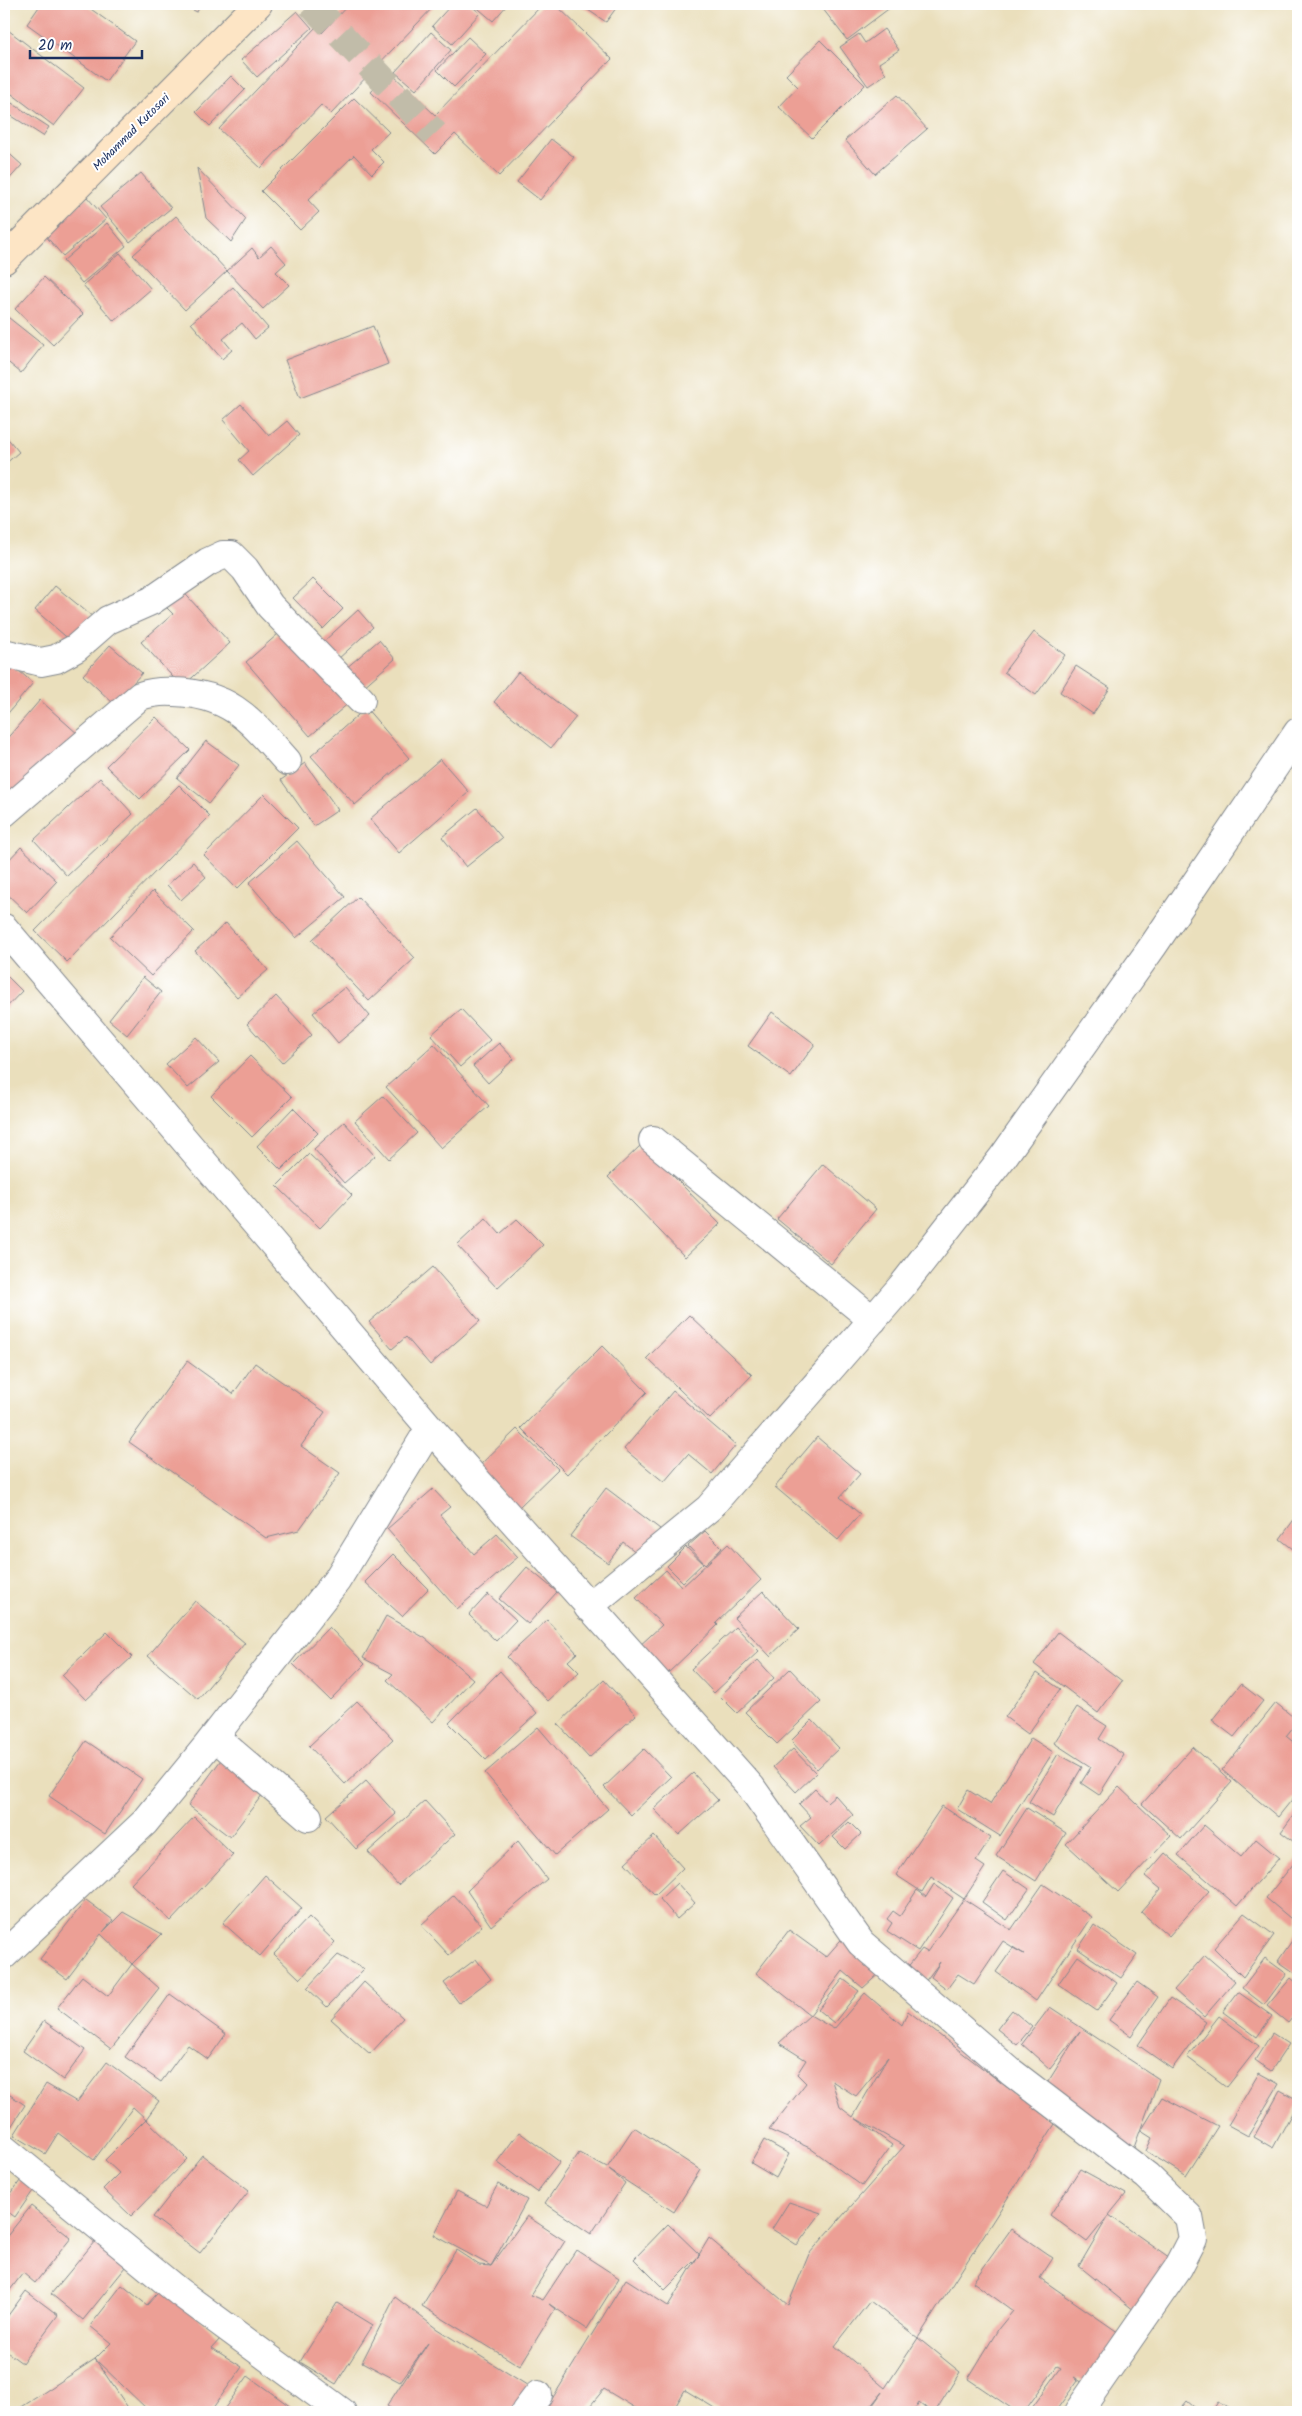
<svg xmlns="http://www.w3.org/2000/svg" width="1302" height="2416" font-family="Kalam,sans-serif">
<style>
.building{fill:#ec9f95;fill-rule:evenodd}
.lines{fill:none;stroke-linecap:round;stroke-linejoin:round}
.street-tunnel{stroke:#c1bca9;stroke-width:28;stroke-dasharray:28 14;stroke-linecap:butt}
.street-casing{stroke:#82878d;stroke-width:30}
.secondary-casing{stroke:#82878d;stroke-width:30}
.street{stroke:#fff;stroke-width:28}
.secondary{stroke:#fde5c5;stroke-width:28}
.labels{text-anchor:middle;stroke-width:4;stroke-linejoin:round;paint-order:stroke}
.street-label{font-size:12px;fill:#1b2f5e;stroke:#fff}
</style>
<rect width="100%" height="100%" fill="#fff"/>
<filter id="ink" filterUnits="userSpaceOnUse"><feTurbulence type="fractalNoise" baseFrequency=".02" numOctaves="2"/><feDisplacementMap in="SourceGraphic" scale="10" xChannelSelector="R" yChannelSelector="G"/><feConvolveMatrix kernelMatrix="1 2 1 2 8 2 1 2 1" color-interpolation-filters="sRGB"/></filter>
<filter id="wash" filterUnits="userSpaceOnUse"><feTurbulence type="fractalNoise" baseFrequency=".0096" numOctaves="4" result="noise"/><feDisplacementMap in="SourceGraphic" scale="20" xChannelSelector="R" yChannelSelector="G"/><feGaussianBlur stdDeviation="1.12" result="paint"/><feColorMatrix in="noise" values="0 0 0 0 0 0 0 0 0 0 0 0 0 0 0 0 0 1.4 0 .05"/><feComposite in="paint" operator="in"/></filter>
<g filter="url(#wash)">
<rect width="100%" height="100%" fill="#eadfbc"/>
<g id="blocks">
<path class="building" d="M41,4H84L135,41L106,81L27,24Z
M181,4H201L197,12Z
M349,4H436L331,114L321,105L261,168L219,129L316,27L322,33Z
M452,4H469L480,13L452,44L432,26Z
M473,4H508L493,21Z
M543,4H555L612,59L499,176L455,134L435,154L371,92L390,72L435,115Z
M579,4H619L606,22Z
M819,4H895L847,40Z
M297,11L312,28L257,77L241,60Z
M4,27L84,88L54,126L4,88Z
M884,29L899,50L879,63L886,74L868,86L840,47L859,34L865,43Z
M431,32L451,50L416,90L395,72Z
M468,37L486,54L454,87L437,70Z
M820,40L865,85L812,138L779,107L798,87L786,75Z
M231,76L245,90L210,126L196,112Z
M897,95L927,129L875,174L845,140Z
M4,98L49,127L43,136L4,111Z
M354,98L389,132L371,149L384,162L372,174L354,155L308,200L319,212L300,230L261,191Z
M551,139L574,157L540,200L517,182Z
M4,149L22,165L4,185Z
M197,168L246,219L231,242L206,218Z
M141,173L171,208L130,242L100,207Z
M87,197L106,219L63,256L44,234Z
M176,216L227,271L185,310L133,255Z
M107,223L126,246L82,283L63,261Z
M271,246L286,263L276,272L289,285L263,309L227,271L252,248L259,257Z
M120,253L151,289L114,321L83,285Z
M44,277L83,314L53,345L15,309Z
M233,287L268,328L255,339L242,323L223,339L232,350L222,359L191,323Z
M4,314L43,345L21,373L4,359Z
M373,326L388,364L300,398L285,360Z
M241,404L269,436L287,421L299,435L253,476L239,460L249,451L223,420Z
M4,434L19,452L4,465Z
M313,579L343,609L323,629L293,598Z
M55,586L93,617L72,642L35,610Z
M178,586L230,643L182,687L141,642L173,614L161,602Z
M358,610L373,627L337,660L322,643Z
M286,627L350,702L310,736L246,662Z
M1034,632L1065,655L1036,695L1004,672Z
M379,640L395,659L362,688L345,669Z
M110,645L142,673L114,704L83,675Z
M4,658L33,683L4,718Z
M1076,666L1110,688L1093,714L1060,692Z
M518,672L576,717L551,748L494,702Z
M40,700L79,735L4,820V742Z
M366,708L409,758L355,805L311,756Z
M156,717L190,750L140,799L106,766Z
M206,741L239,765L209,803L177,778Z
M440,759L469,792L399,853L370,819Z
M305,763L338,810L314,826L281,780Z
M100,778L133,814L67,876L34,840Z
M179,785L210,816L67,962L35,931Z
M264,794L298,828L237,889L204,855Z
M477,808L502,838L466,867L442,837Z
M297,841L345,897L296,938L249,883Z
M21,847L57,881L27,913L4,891V865Z
M193,862L206,877L181,900L167,885Z
M153,891L194,931L151,976L110,937Z
M358,897L415,958L369,1001L312,940Z
M226,923L268,970L237,997L195,951Z
M4,973L22,991L4,1010Z
M143,977L161,992L127,1035L109,1020Z
M345,987L370,1016L338,1043L313,1013Z
M276,996L312,1035L282,1063L247,1024Z
M461,1009L490,1040L460,1067L431,1035Z
M772,1012L815,1044L791,1077L748,1046Z
M196,1037L219,1062L188,1088L166,1064Z
M499,1043L514,1059L488,1083L473,1066Z
M434,1044L489,1106L441,1148L386,1087Z
M250,1056L292,1097L252,1137L211,1096Z
M383,1096L417,1133L389,1159L355,1121Z
M293,1108L318,1133L281,1170L257,1146Z
M344,1122L375,1156L344,1183L314,1149Z
M642,1144L720,1224L685,1257L608,1177Z
M309,1154L352,1195L320,1228L277,1186Z
M823,1164L876,1209L831,1264L777,1219Z
M486,1218L500,1234L517,1219L543,1245L497,1288L457,1245Z
M433,1267L480,1321L430,1365L406,1337L392,1349L369,1322Z
M689,1315L752,1375L710,1419L647,1358Z
M602,1346L647,1392L567,1474L521,1428Z
M187,1361L233,1394L255,1363L325,1412L301,1446L340,1473L299,1530L266,1538L129,1442Z
M673,1391L736,1445L712,1474L688,1454L664,1482L624,1449Z
M517,1429L558,1469L518,1508L478,1467Z
M817,1437L860,1474L840,1497L860,1514L838,1540L775,1487Z
M606,1488L660,1529L641,1556L623,1542L608,1563L570,1536Z
M433,1489L450,1507L440,1515L474,1554L497,1534L518,1557L457,1609L387,1529Z
M1298,1514V1553L1280,1539Z
M705,1531L722,1548L705,1564L688,1546Z
M728,1544L761,1580L716,1623L718,1625L666,1675L638,1647L662,1625L636,1598L666,1570L682,1587Z
M686,1547L703,1563L683,1582L667,1566Z
M393,1554L428,1589L402,1616L365,1582Z
M527,1567L557,1592L528,1624L499,1599Z
M763,1591L799,1629L770,1656L734,1618Z
M488,1594L516,1620L496,1641L469,1615Z
M195,1601L245,1643L198,1699L148,1656Z
M386,1616L425,1638L473,1679L433,1722L387,1680L393,1674L363,1658Z
M547,1620L577,1653L568,1661L579,1672L548,1701L507,1657Z
M329,1627L365,1664L330,1700L293,1664Z
M736,1627L759,1651L714,1693L691,1669Z
M107,1632L132,1657L86,1700L62,1675Z
M1058,1632L1122,1681L1098,1713L1034,1664Z
M758,1660L774,1678L737,1713L720,1696Z
M790,1669L821,1702L777,1744L745,1712Z
M500,1671L537,1713L486,1760L449,1723Z
M1037,1673L1060,1689L1028,1734L1005,1717Z
M604,1680L636,1715L589,1758L558,1724Z
M1241,1684L1263,1701L1234,1737L1212,1720Z
M357,1701L393,1739L345,1784L309,1746Z
M1276,1703L1298,1721L1286,1736L1298,1746V1792L1278,1817L1222,1770Z
M1077,1707L1107,1726L1099,1739L1124,1755L1099,1795L1081,1783L1091,1767L1054,1743Z
M812,1720L839,1748L817,1769L791,1741Z
M538,1727L608,1809L555,1855L485,1773Z
M1031,1738L1053,1752L1000,1836L957,1809L968,1790L990,1804Z
M86,1741L142,1779L105,1834L49,1796Z
M1193,1747L1232,1782L1181,1839L1142,1804Z
M644,1749L671,1777L631,1815L604,1787Z
M793,1749L816,1773L796,1792L773,1767Z
M226,1753L269,1786L230,1837L188,1805Z
M1058,1754L1082,1767L1053,1817L1029,1802Z
M693,1773L718,1800L679,1835L654,1809Z
M366,1781L396,1814L356,1849L326,1816Z
M1119,1787L1171,1836L1118,1892L1066,1844Z
M815,1789L827,1802L835,1795L853,1815L819,1846L800,1826L811,1817L799,1804Z
M425,1801L455,1834L398,1885L368,1852Z
M942,1806L991,1838L976,1861L985,1867L964,1899L931,1877L922,1892L896,1875Z
M1027,1808L1066,1833L1036,1881L996,1856Z
M1298,1809V1845L1281,1832Z
M194,1817L233,1855L171,1921L131,1884Z
M849,1822L861,1834L845,1849L833,1837Z
M1204,1825L1241,1857L1256,1839L1279,1858L1237,1906L1178,1855Z
M654,1836L683,1868L655,1895L625,1863Z
M518,1841L547,1879L491,1926L467,1891Z
M1165,1853L1209,1891L1169,1936L1141,1912L1161,1889L1145,1876Z
M1298,1858V1920L1296,1923L1266,1898Z
M1003,1871L1029,1889L1007,1920L982,1902Z
M265,1875L302,1908L260,1956L223,1923Z
M677,1883L695,1903L677,1919L660,1899Z
M934,1884L953,1898L918,1951L887,1931L892,1923L887,1919L893,1911L900,1916L917,1890L926,1897Z
M1043,1884L1092,1917L1036,2001L996,1972L1013,1948L1024,1954L1003,1941L974,1984L958,1974L947,1989L931,1977L940,1962L924,1983L906,1969L922,1949L927,1952L964,1899L1011,1930Z
M454,1895L482,1926L449,1955L421,1925Z
M86,1900L113,1920L103,1932L123,1912L162,1934L132,1964L101,1934L67,1979L40,1959Z
M1244,1913L1274,1935L1243,1977L1214,1948Z
M309,1917L335,1942L300,1979L274,1954Z
M1094,1925L1137,1955L1121,1978L1078,1949Z
M789,1930L826,1957L847,1933L882,1971L863,1988L843,1971L810,2015L834,2029L865,1993L902,2025L908,2011L1055,2124L918,2338L870,2301L835,2346L885,2388L918,2338L960,2372L935,2412H931L919,2402L913,2412H868L882,2392L866,2412H721L685,2390L672,2412H642L604,2389L585,2412H544L626,2279L668,2306L709,2238L788,2305L809,2254L904,2146L855,2118L892,2145L862,2186L810,2148L769,2130L806,2083L797,2074L806,2060L779,2043L810,2015L756,1973ZM888,2057L853,2117L840,2107L832,2081L856,2096Z
M1298,1932V1975L1278,1961Z
M338,1955L364,1969L327,2007L307,1988Z
M1205,1955L1235,1981L1204,2017L1174,1990Z
M1078,1956L1117,1983L1097,2011L1058,1984Z
M1265,1958L1287,1974L1264,2005L1242,1988Z
M476,1959L491,1979L459,2003L444,1983Z
M132,1964L159,1988L111,2049L57,2008L82,1976L108,1996Z
M1291,1978L1298,1984V2011L1288,2023L1267,2006Z
M843,1979L859,1991L834,2023L818,2010Z
M364,1982L403,2018L370,2054L331,2019Z
M1137,1982L1158,1997L1131,2036L1109,2020Z
M1238,1992L1272,2016L1257,2037L1223,2012Z
M170,1994L226,2034L208,2059L188,2045L161,2082L125,2057Z
M1170,1998L1206,2022L1172,2069L1138,2045Z
M1050,2007L1159,2079L1132,2153L1046,2085L1080,2031L1050,2069L1022,2044Z
M1012,2010L1032,2027L1017,2045L997,2029Z
M1219,2016L1259,2046L1227,2087L1187,2057Z
M44,2021L85,2050L63,2080L23,2051Z
M1272,2033L1289,2044L1271,2071L1255,2060Z
M107,2062L159,2101L146,2119L133,2107L94,2160L58,2133L45,2154L14,2135L46,2084L77,2102Z
M1259,2073L1279,2084L1248,2136L1228,2125Z
M1280,2090L1298,2100V2102L1273,2148L1254,2137Z
M4,2091L25,2105L9,2130L4,2127Z
M1162,2097L1218,2126L1186,2176L1146,2151L1152,2138L1141,2131Z
M146,2119L187,2159L131,2216L103,2189L119,2173L105,2160Z
M634,2127L700,2170L674,2212L609,2170L625,2183L591,2234L545,2203L579,2153L607,2168Z
M519,2132L560,2162L537,2192L497,2162Z
M764,2140L789,2154L776,2178L751,2163Z
M202,2155L249,2191L200,2253L153,2217Z
M1080,2169L1126,2194L1087,2242L1050,2215Z
M22,2178L35,2188L15,2217L4,2209V2204Z
M498,2184L527,2200L491,2266L434,2235L457,2191L486,2206Z
M789,2202L821,2213L797,2245L772,2229Z
M31,2206L71,2238L35,2283L23,2273L4,2298V2240Z
M1109,2215L1173,2260L1140,2315L1079,2266Z
M527,2216L565,2241L531,2295L543,2300L576,2250L619,2278L587,2329L549,2304L555,2309L520,2366L422,2306L456,2250L479,2265L491,2266Z
M668,2224L700,2255L665,2290L634,2259Z
M1011,2229L1053,2258L1040,2278L1122,2335L1083,2383L1074,2377L1078,2380L1055,2412H1029L1061,2368L1057,2366L1024,2412H1017L968,2379L999,2328L1013,2311L973,2282Z
M95,2241L126,2267L83,2320L51,2294Z
M122,2285L147,2305L164,2286L220,2339L212,2348L242,2367L210,2412H150L95,2359L111,2343L90,2326Z
M26,2291L58,2315L22,2363L4,2350V2321Z
M395,2297L437,2329L530,2387L514,2412H397L387,2406L428,2343L400,2382L362,2362Z
M337,2303L373,2325L336,2384L300,2362Z
M95,2359L131,2412H14Z
M248,2376L298,2412H222Z
M1187,2401L1200,2412H1178Z
M1218,2402L1234,2412L1212,2411Z"/>
</g>
</g>
<g filter="url(#ink)">
<use href="#blocks" fill-opacity="0" stroke="#82878d" stroke-width="1"/>
<g class="lines">
<path class="street-tunnel" d="M311,4L435,134"/>
<defs>
<path id="street" d="M4,653L41,662L56,659L76,648L108,620L151,601L208,562L223,555H231L245,569L270,606L361,700
M4,813L140,696C152,692 161,691 174,692C232,694 251,721 287,761
M4,928L430,1428L751,1787L861,1943L1011,2072L1147,2176L1189,2217L1193,2239L1178,2268L1078,2412
M653,1140L873,1320
M588,1607L709,1508L903,1285L1003,1157L1153,946L1298,732
M215,1737L308,1817
M4,1955L145,1822L207,1746L337,1580L430,1428
M4,2149L179,2292L342,2412
M525,2412L538,2395"/>
<path id="secondary" d="M4,260L258,4"/>
</defs>
<use href="#street" class="street-casing"/>
<use href="#secondary" class="secondary-casing"/>
<use href="#street" class="street"/>
<use href="#secondary" class="secondary"/>
</g>
</g>
<g class="labels">
<g class="street-label">
<text transform="translate(131 132) rotate(-45)" y="4">Mohammad Kutosari</text>
</g>
</g>
<rect width="1302" height="2416" fill="none" stroke="#fff" stroke-width="20"/>
<path d="M30 50v8h112v-8" fill="none" stroke="#1b2f5e" stroke-width="2.5"/>
<text x="38" y="50" font-size="15" fill="#1b2f5e" stroke="#ffffff" stroke-width="4" paint-order="stroke">20 m</text>
</svg>
